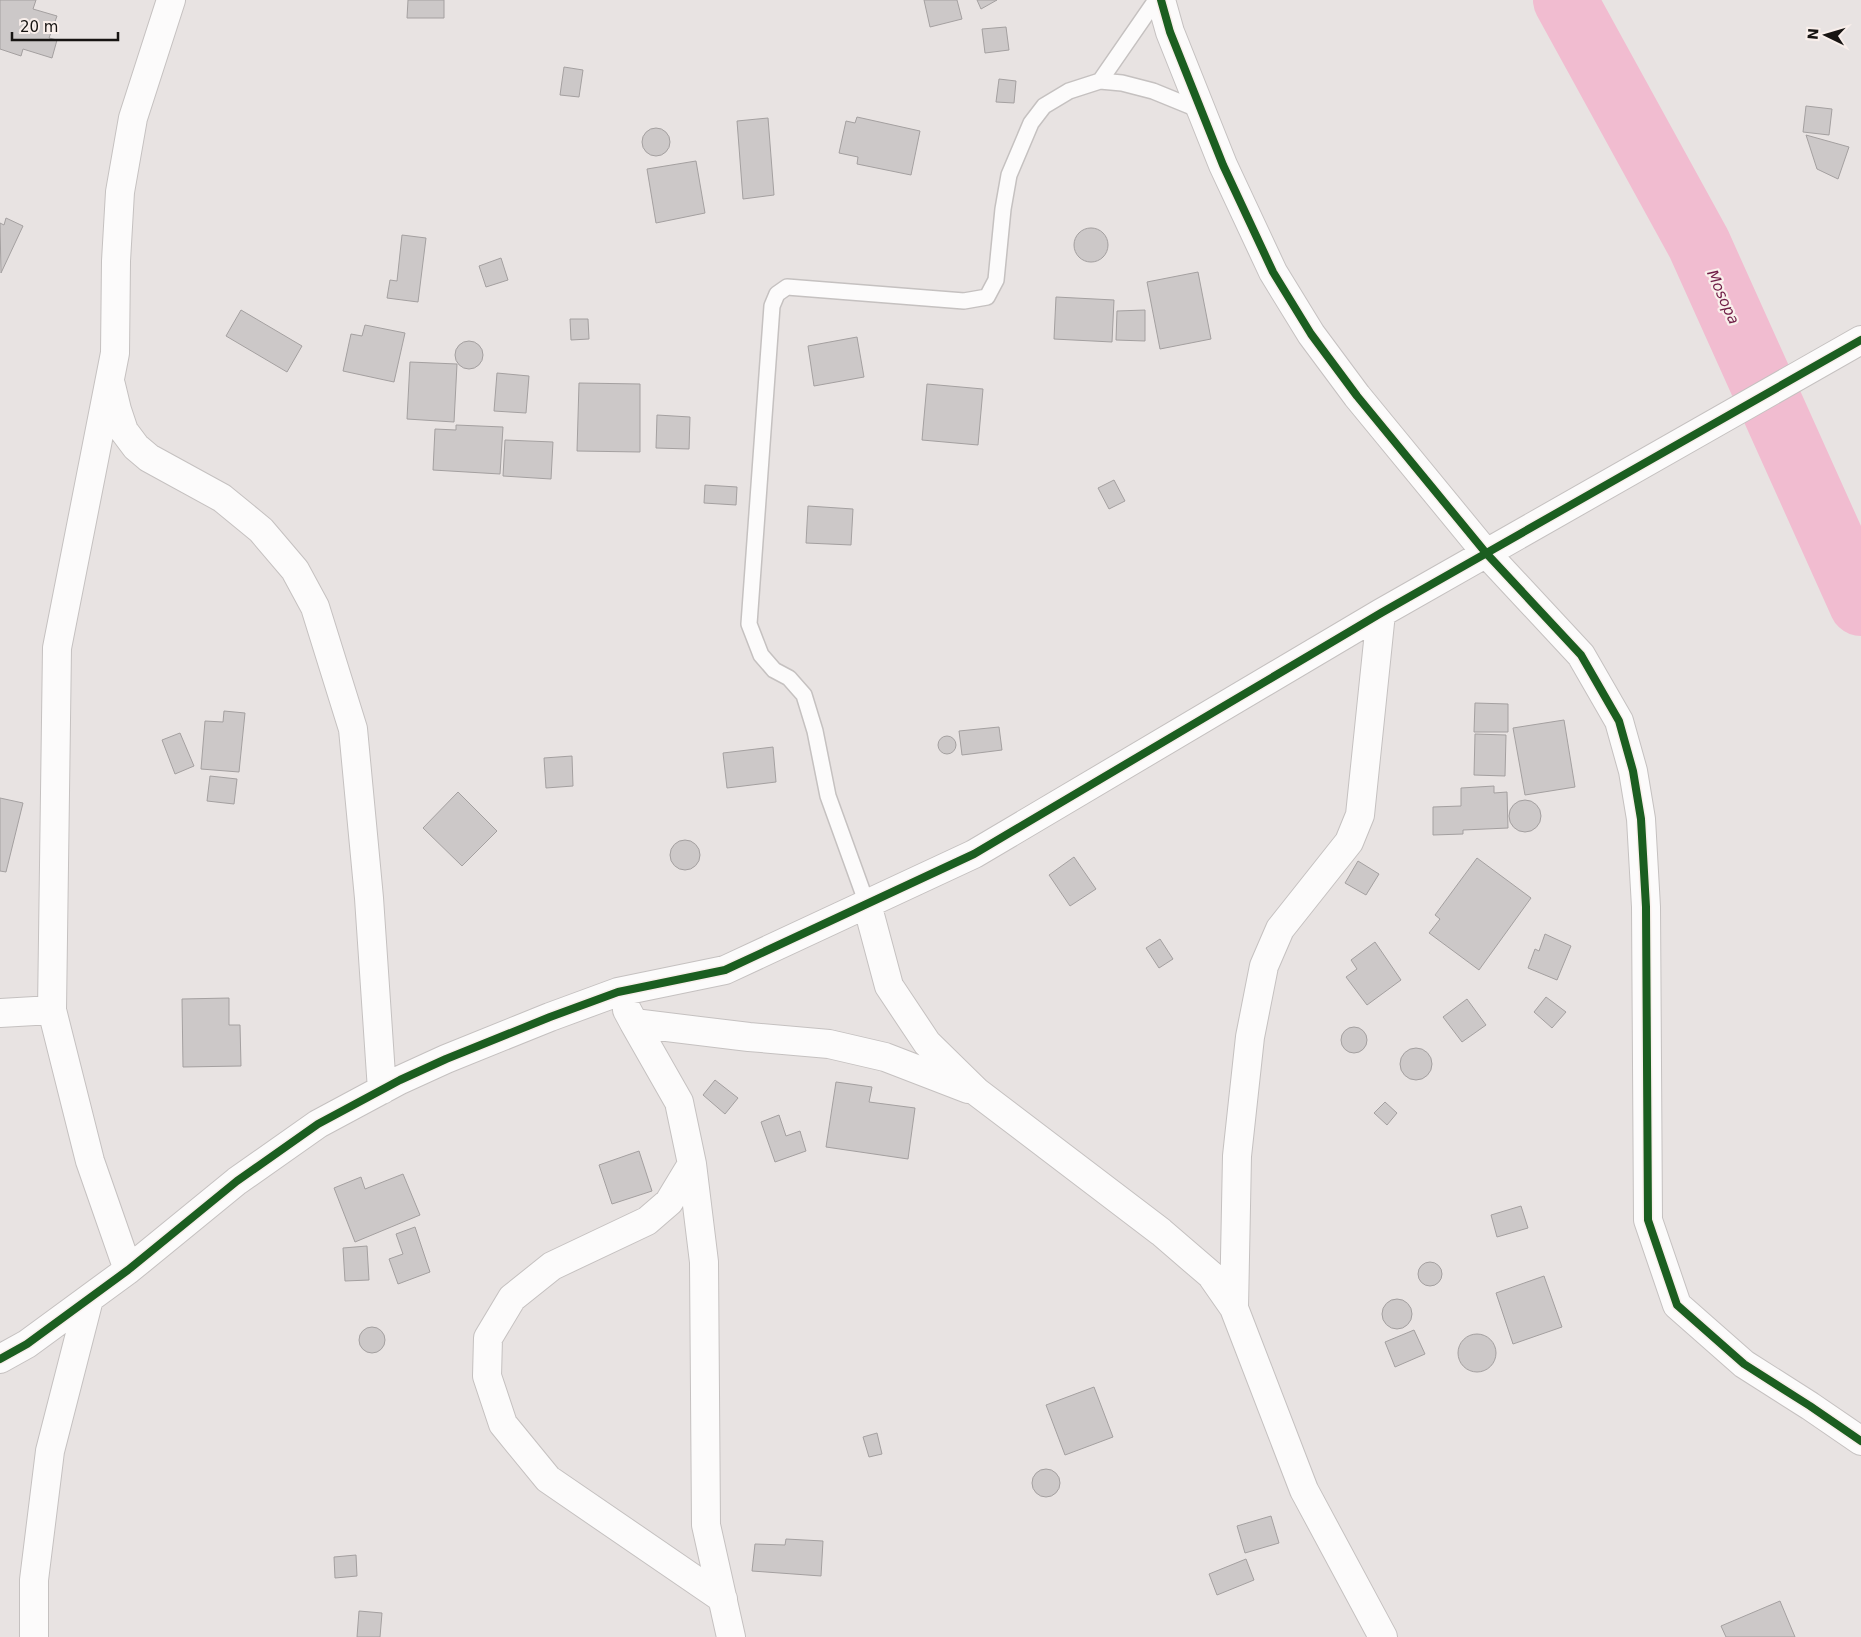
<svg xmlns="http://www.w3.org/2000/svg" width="1861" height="1637" font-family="'DejaVu Sans',sans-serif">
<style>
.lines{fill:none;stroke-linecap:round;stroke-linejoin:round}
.river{stroke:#f1bcd0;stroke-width:64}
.building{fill:#ccc8c8;stroke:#a4a0a0}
.lane-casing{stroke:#c5c1c0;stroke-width:18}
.street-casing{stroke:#c5c1c0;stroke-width:30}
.lane{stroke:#fcfbfb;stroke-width:15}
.street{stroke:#fcfbfb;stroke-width:28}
.cycleway-casing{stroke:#f9efeb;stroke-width:11}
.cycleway{stroke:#1b5e20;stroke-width:8}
.labels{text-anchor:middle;stroke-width:4.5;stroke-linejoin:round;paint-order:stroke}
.water-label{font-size:15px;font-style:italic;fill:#711e47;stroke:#f9efeb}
</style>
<rect width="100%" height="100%" fill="#e8e3e2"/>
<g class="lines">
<path class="river" d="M1565,0L1699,244L1861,604"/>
</g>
<path class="building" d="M0,0H36L33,9L57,16L49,38L57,40L52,58L23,49L21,56L0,49Z
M408,0H444V18H407Z
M924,0H957L962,19L930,27Z
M977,0H997L981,9Z
M1006,27L1009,50L985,53L982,29Z
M564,67L583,70L579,97L560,95Z
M999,79L1016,81L1014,103L996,102Z
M1806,106L1832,109L1829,135L1803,132Z
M857,117L920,131L911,175L857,164L858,157L839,153L846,121L855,123Z
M768,118L774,195L743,199L737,121Z
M642 142a14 14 0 1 1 28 0a14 14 0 1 1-28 0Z
M1806,135L1849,147L1838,179L1817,169Z
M696,161L705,213L656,223L647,169Z
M6,218L23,226L1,273L0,223L4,225Z
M1074 245a17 17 0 1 1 34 0a17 17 0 1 1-34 0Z
M402,235L426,238L418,302L387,298L390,280L397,281Z
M501,258L508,280L486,287L479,266Z
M1198,272L1211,339L1160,349L1147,282Z
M1056,297L1114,300L1112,342L1054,339Z
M241,310L302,346L287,372L226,336Z
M1145,310V341L1116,340L1117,311Z
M570,319H588L589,339L571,340Z
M365,325L405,333L394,382L343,371L351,334L362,336Z
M857,337L864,377L814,386L808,346Z
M455 355a14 14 0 1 1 28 0a14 14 0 1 1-28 0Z
M410,362L457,364L454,422L407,419Z
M497,373L529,376L526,413L494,411Z
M579,383L640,384V452L577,451Z
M927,384L983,389L978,445L922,440Z
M657,415L690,417L689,449L656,448Z
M456,425L503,427L500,474L433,470L435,429L456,430Z
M505,440L553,442L551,479L503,476Z
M1114,480L1125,501L1109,509L1098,488Z
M705,485L737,487L736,505L704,503Z
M808,506L853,509L851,545L806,543Z
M1475,703L1508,704V732H1474Z
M224,711L245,713L239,772L201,769L205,721L223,722Z
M1564,720L1575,787L1525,795L1513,728Z
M999,727L1002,750L962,755L959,731Z
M180,733L194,766L175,774L162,740Z
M1475,734L1506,735L1505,776L1474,775Z
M938 745a9 9 0 1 1 18 0a9 9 0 1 1-18 0Z
M773,747L776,782L727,788L723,753Z
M572,756L573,786L546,788L544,758Z
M210,776L237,779L234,804L207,801Z
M1494,786V793L1507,792L1508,828L1463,830V834L1433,835V807L1461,806V788Z
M458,792L497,831L462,866L423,828Z
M0,798L23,803L6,872L0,871Z
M1509 816a16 16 0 1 1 32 0a16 16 0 1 1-32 0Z
M670 855a15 15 0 1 1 30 0a15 15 0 1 1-30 0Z
M1074,857L1096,889L1070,906L1049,875Z
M1477,858L1531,898L1479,970L1429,933L1440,919L1435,915Z
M1358,861L1379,874L1366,895L1345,883Z
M1545,934L1571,946L1557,980L1528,968L1535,949L1539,951Z
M1160,939L1173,959L1159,968L1146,948Z
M1375,942L1401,980L1367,1005L1346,977L1357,969L1351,960Z
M1546,997L1566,1012L1552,1028L1534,1012Z
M229,998V1025H240L241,1066L183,1067L182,999Z
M1467,999L1486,1025L1462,1042L1443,1017Z
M1341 1040a13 13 0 1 1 26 0a13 13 0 1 1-26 0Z
M1400 1064a16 16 0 1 1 32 0a16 16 0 1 1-32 0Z
M715,1080L738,1098L725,1114L703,1095Z
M836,1082L872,1087L869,1102L915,1108L908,1159L826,1147Z
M1385,1102L1397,1113L1387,1125L1374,1113Z
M779,1115L786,1136L800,1131L806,1151L775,1162L761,1122Z
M639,1151L652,1191L612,1204L599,1165Z
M403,1174L420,1215L355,1242L334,1188L361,1177L365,1189Z
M1521,1206L1528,1228L1497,1237L1491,1215Z
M415,1227L430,1272L398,1284L389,1259L403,1254L396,1234Z
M367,1246L369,1280L345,1281L343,1248Z
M1418 1274a12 12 0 1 1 24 0a12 12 0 1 1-24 0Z
M1544,1276L1562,1327L1513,1344L1496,1293Z
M1382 1314a15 15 0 1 1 30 0a15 15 0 1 1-30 0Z
M359 1340a13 13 0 1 1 26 0a13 13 0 1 1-26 0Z
M1414,1330L1425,1354L1395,1367L1385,1342Z
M1458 1353a19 19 0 1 1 38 0a19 19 0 1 1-38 0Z
M1094,1387L1113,1437L1065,1455L1046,1405Z
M877,1433L882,1454L869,1457L863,1437Z
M1032 1483a14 14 0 1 1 28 0a14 14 0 1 1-28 0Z
M1271,1516L1279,1543L1245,1553L1237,1526Z
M786,1539L823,1541L821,1576L752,1571L755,1544L785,1545Z
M356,1555L357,1576L335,1578L334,1557Z
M1246,1559L1254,1580L1217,1595L1209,1574Z
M1780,1601L1795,1637H1726L1721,1626Z
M359,1611L382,1613L380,1637H357Z"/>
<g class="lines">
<defs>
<path id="lane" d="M1100,81L1156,0
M867,904L828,796L815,731L804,695L789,678L774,670L761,655L749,624L772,306L777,294L787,287L964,301L987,297L996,280L1003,209L1009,175L1031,123L1044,106L1069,91L1100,81L1122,83L1153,91L1202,111"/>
<path id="street" d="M1161,0L1170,32L1223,165L1273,272L1311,334L1357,396L1486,553L1581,655L1619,721L1633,771L1641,819L1646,907L1648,1220L1677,1305L1744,1364L1810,1406L1861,1441
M111,385L117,410L124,431L136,447L149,458L222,498L261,530L295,570L315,607L353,729L369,898L382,1090
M867,904L889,986L927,1043L977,1092L1161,1232L1211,1275L1234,1308L1304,1490L1383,1637
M627,1010L634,1023L749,1037L829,1044L885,1057L968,1089
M0,1013L52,1010
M634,1023L679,1102L692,1164L704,1262L706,1525L731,1637
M692,1164L669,1202L647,1221L552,1266L512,1298L488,1338L487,1376L503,1424L548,1479L723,1599
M128,1270L90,1161L52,1010L57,648L115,353L116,261L120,192L133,118L171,0
M1234,1308L1237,1156L1250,1037L1264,966L1280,929L1349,842L1360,815L1381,613
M0,1359L27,1344L128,1270L237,1181L318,1124L400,1080L446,1059L550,1017L618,992L725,970L974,854L1381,613L1861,340
M34,1637V1580L50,1451L89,1299"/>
</defs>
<use href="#lane" class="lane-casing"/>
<use href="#street" class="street-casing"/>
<use href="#lane" class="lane"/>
<use href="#street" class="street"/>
<defs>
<path id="cycleway" d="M1161,0L1170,32L1223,165L1273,272L1311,334L1357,396L1486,553L1581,655L1619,721L1633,771L1641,819L1646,907L1648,1220L1677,1305L1744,1364L1810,1406L1861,1441
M0,1359L27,1344L128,1270L237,1181L318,1124L400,1080L446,1059L550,1017L618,992L725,970L974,854L1381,613L1861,340"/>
</defs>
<use href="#cycleway" class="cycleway-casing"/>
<use href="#cycleway" class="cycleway"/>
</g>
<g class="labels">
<g class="water-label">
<text transform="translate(1723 297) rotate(66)" y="5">Mosopa</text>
</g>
</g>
<g transform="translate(1826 35) rotate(275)" stroke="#f9efeb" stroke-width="4" paint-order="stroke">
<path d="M0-4L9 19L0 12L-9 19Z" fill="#171412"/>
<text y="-8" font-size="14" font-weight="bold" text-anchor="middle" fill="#171412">N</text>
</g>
<path d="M12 32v8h106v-8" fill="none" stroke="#171412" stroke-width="2.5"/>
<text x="20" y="32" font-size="15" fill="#171412" stroke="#f9efeb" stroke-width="4" paint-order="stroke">20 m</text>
</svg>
